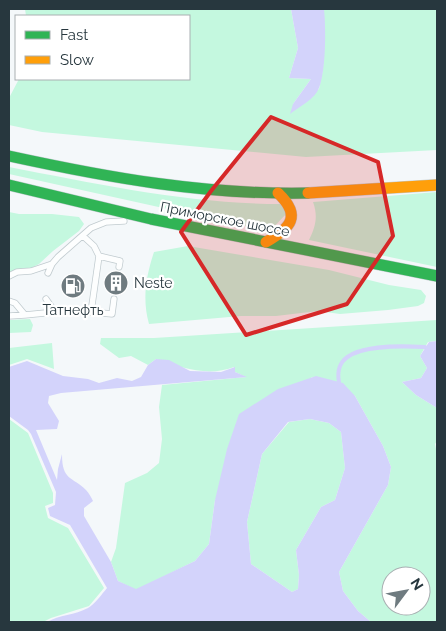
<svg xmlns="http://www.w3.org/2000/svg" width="446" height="631" font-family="Raleway,sans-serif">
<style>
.green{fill:#c4f8df;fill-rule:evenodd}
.water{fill:#d3d3fb;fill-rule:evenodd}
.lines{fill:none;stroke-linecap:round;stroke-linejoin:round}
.stream{stroke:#d3d3fb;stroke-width:4}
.lane-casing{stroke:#c1cbcf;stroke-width:7}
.fast-casing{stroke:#c1cbcf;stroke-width:12}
.slow-casing{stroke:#c1cbcf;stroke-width:12}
.lane{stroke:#fdfefe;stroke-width:5.5}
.fast{stroke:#30b455;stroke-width:11}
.slow{stroke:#ff9f0a;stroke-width:11}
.marked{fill:#d62828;fill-opacity:0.2;stroke:#d62828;stroke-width:4;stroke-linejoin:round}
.labels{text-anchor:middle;stroke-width:4.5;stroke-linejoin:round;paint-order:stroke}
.street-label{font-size:14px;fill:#27373e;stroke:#fff}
.poi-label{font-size:14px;fill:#27373e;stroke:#fff;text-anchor:start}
</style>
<rect width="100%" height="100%" fill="#f4f8fa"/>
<path class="green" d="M25,9H291L298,48L289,78L311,79L293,104L319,89L323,69L324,9H437V150L306,157L42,132L9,125V98L19,79H189V16H26Z
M9,167C97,184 190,204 280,204L287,213L270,231L258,229L9,174Z
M437,192V267L309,240C316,226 318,216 313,202Z
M9,212L19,214H52L79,217L84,224L79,231L53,251L39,264L29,269L9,272Z
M188,246L329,270L389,285L421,290L426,296L424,303L418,306L388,310L340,314L318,311L276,316H241L149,324C142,299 146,276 154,252Z
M30,319L33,325L31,332L9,333V320Z
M437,320V341L428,342L420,356L427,368L421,378L402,382L416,395L437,408V441L435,444L437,454V622H371L358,611L343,591L339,572L388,485L391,467L383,446L355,396L312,377L215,500L209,544L195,561L136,590L118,581L111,562L116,548L125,483L147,473L159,463L162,439L159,407L162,385L246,377L235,372L234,367C208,377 182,368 156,359L148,365L131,356L119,358L100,344L101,338H154ZM391,576H421V606H391Z
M52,343L54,369L27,359L9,365V348Z
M9,419L28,433L53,493V503L45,506L48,518L68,528L104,588L89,606L51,618L43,622H9Z
M310,419L329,423L341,432L345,468L335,500L321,507L296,550L299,575L298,589L292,592L251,564L247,522L262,454L289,422Z"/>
<path class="water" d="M291,9H324C326,28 326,70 319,88C315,99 299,107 290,114L293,104L311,79L289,78L298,48Z
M437,341V408L416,395L402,382L421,378L427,368L420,356L429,342Z
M156,359L169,360L190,371L221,372L235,367V372L247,377L61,393L49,396L48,403L59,421L57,429L36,430L57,480L58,469L62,454C62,481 72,476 86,490C89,493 91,497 93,501L84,508V516L111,562L118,581L136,589L195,561L209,544L215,500L227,449L239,414L278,389L316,376L343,383L355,396L383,446L391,467L388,485L339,572L343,591L358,611L371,622H47C59,615 75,615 88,608C95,604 102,594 107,588L70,525L50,516L48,508L55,505L56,492L31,434L28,430L9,416V367L27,361L63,376L88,379L99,383L117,378L132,381L141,377L148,365ZM310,419L329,423L341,432L345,468L335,500L321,507L296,550L299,575L298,589L292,592L251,564L247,522L262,454L288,422Z"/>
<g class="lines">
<path class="stream" d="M339,382C338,377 338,371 340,366C349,343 405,346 425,347"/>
<defs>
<path id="lane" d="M83,236L94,246L99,256L91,312
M99,256L120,261L119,267
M48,273L52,264L58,257L91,228L106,222L124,221
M9,276L17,272L31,271L52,264
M9,301L15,303L25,315L55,312L46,299
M55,312H91L112,314L114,299
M9,316L25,315"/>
<path id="fast" d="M9,156C110,178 205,195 308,193
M9,185L151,219L437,276"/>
<path id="slow" d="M308,193L437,185
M266,242C291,228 302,216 278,193"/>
</defs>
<use href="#lane" class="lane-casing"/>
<use href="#fast" class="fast-casing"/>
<use href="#slow" class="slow-casing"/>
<use href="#lane" class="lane"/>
<use href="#fast" class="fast"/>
<use href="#slow" class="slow"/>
</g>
<path class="marked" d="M271,117L378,162L393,236L347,304L246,335L181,232L211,191Z"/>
<defs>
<symbol id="building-disc" viewBox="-11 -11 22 22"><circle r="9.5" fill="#6f7b80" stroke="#fff"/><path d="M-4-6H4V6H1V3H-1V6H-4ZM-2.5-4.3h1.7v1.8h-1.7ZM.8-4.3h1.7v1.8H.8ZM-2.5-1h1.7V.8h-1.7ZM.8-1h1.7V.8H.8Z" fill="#fff"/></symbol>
<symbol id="fuel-disc" viewBox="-11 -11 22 22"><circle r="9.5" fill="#6f7b80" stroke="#fff"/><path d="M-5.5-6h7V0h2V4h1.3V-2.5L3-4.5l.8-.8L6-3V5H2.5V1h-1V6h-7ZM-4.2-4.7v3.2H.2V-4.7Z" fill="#fff"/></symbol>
</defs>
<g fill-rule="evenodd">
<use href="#building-disc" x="102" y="269" width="28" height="28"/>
<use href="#fuel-disc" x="59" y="272" width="28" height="28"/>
</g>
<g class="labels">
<g class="street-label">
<text transform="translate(225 219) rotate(11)" y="5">Приморское шоссе</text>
</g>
<g class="poi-label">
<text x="134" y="288">Neste</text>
<text x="73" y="315" text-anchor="middle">Татнефть</text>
</g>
</g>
<rect width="446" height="631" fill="none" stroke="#27373e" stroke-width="20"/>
<rect x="15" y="15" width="175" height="65" fill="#ffffff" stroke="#a9afb2"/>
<rect x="25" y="31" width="25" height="8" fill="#30b455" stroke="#a9afb2"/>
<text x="60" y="40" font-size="15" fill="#27373e">Fast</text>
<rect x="25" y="56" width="25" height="8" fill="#ff9f0a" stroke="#a9afb2"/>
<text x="60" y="65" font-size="15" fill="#27373e">Slow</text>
<g transform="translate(406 591) rotate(58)"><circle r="24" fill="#ffffff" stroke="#a9afb2"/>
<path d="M0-4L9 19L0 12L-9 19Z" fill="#6f7b80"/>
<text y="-8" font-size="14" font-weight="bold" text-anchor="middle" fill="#27373e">N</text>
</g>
</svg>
